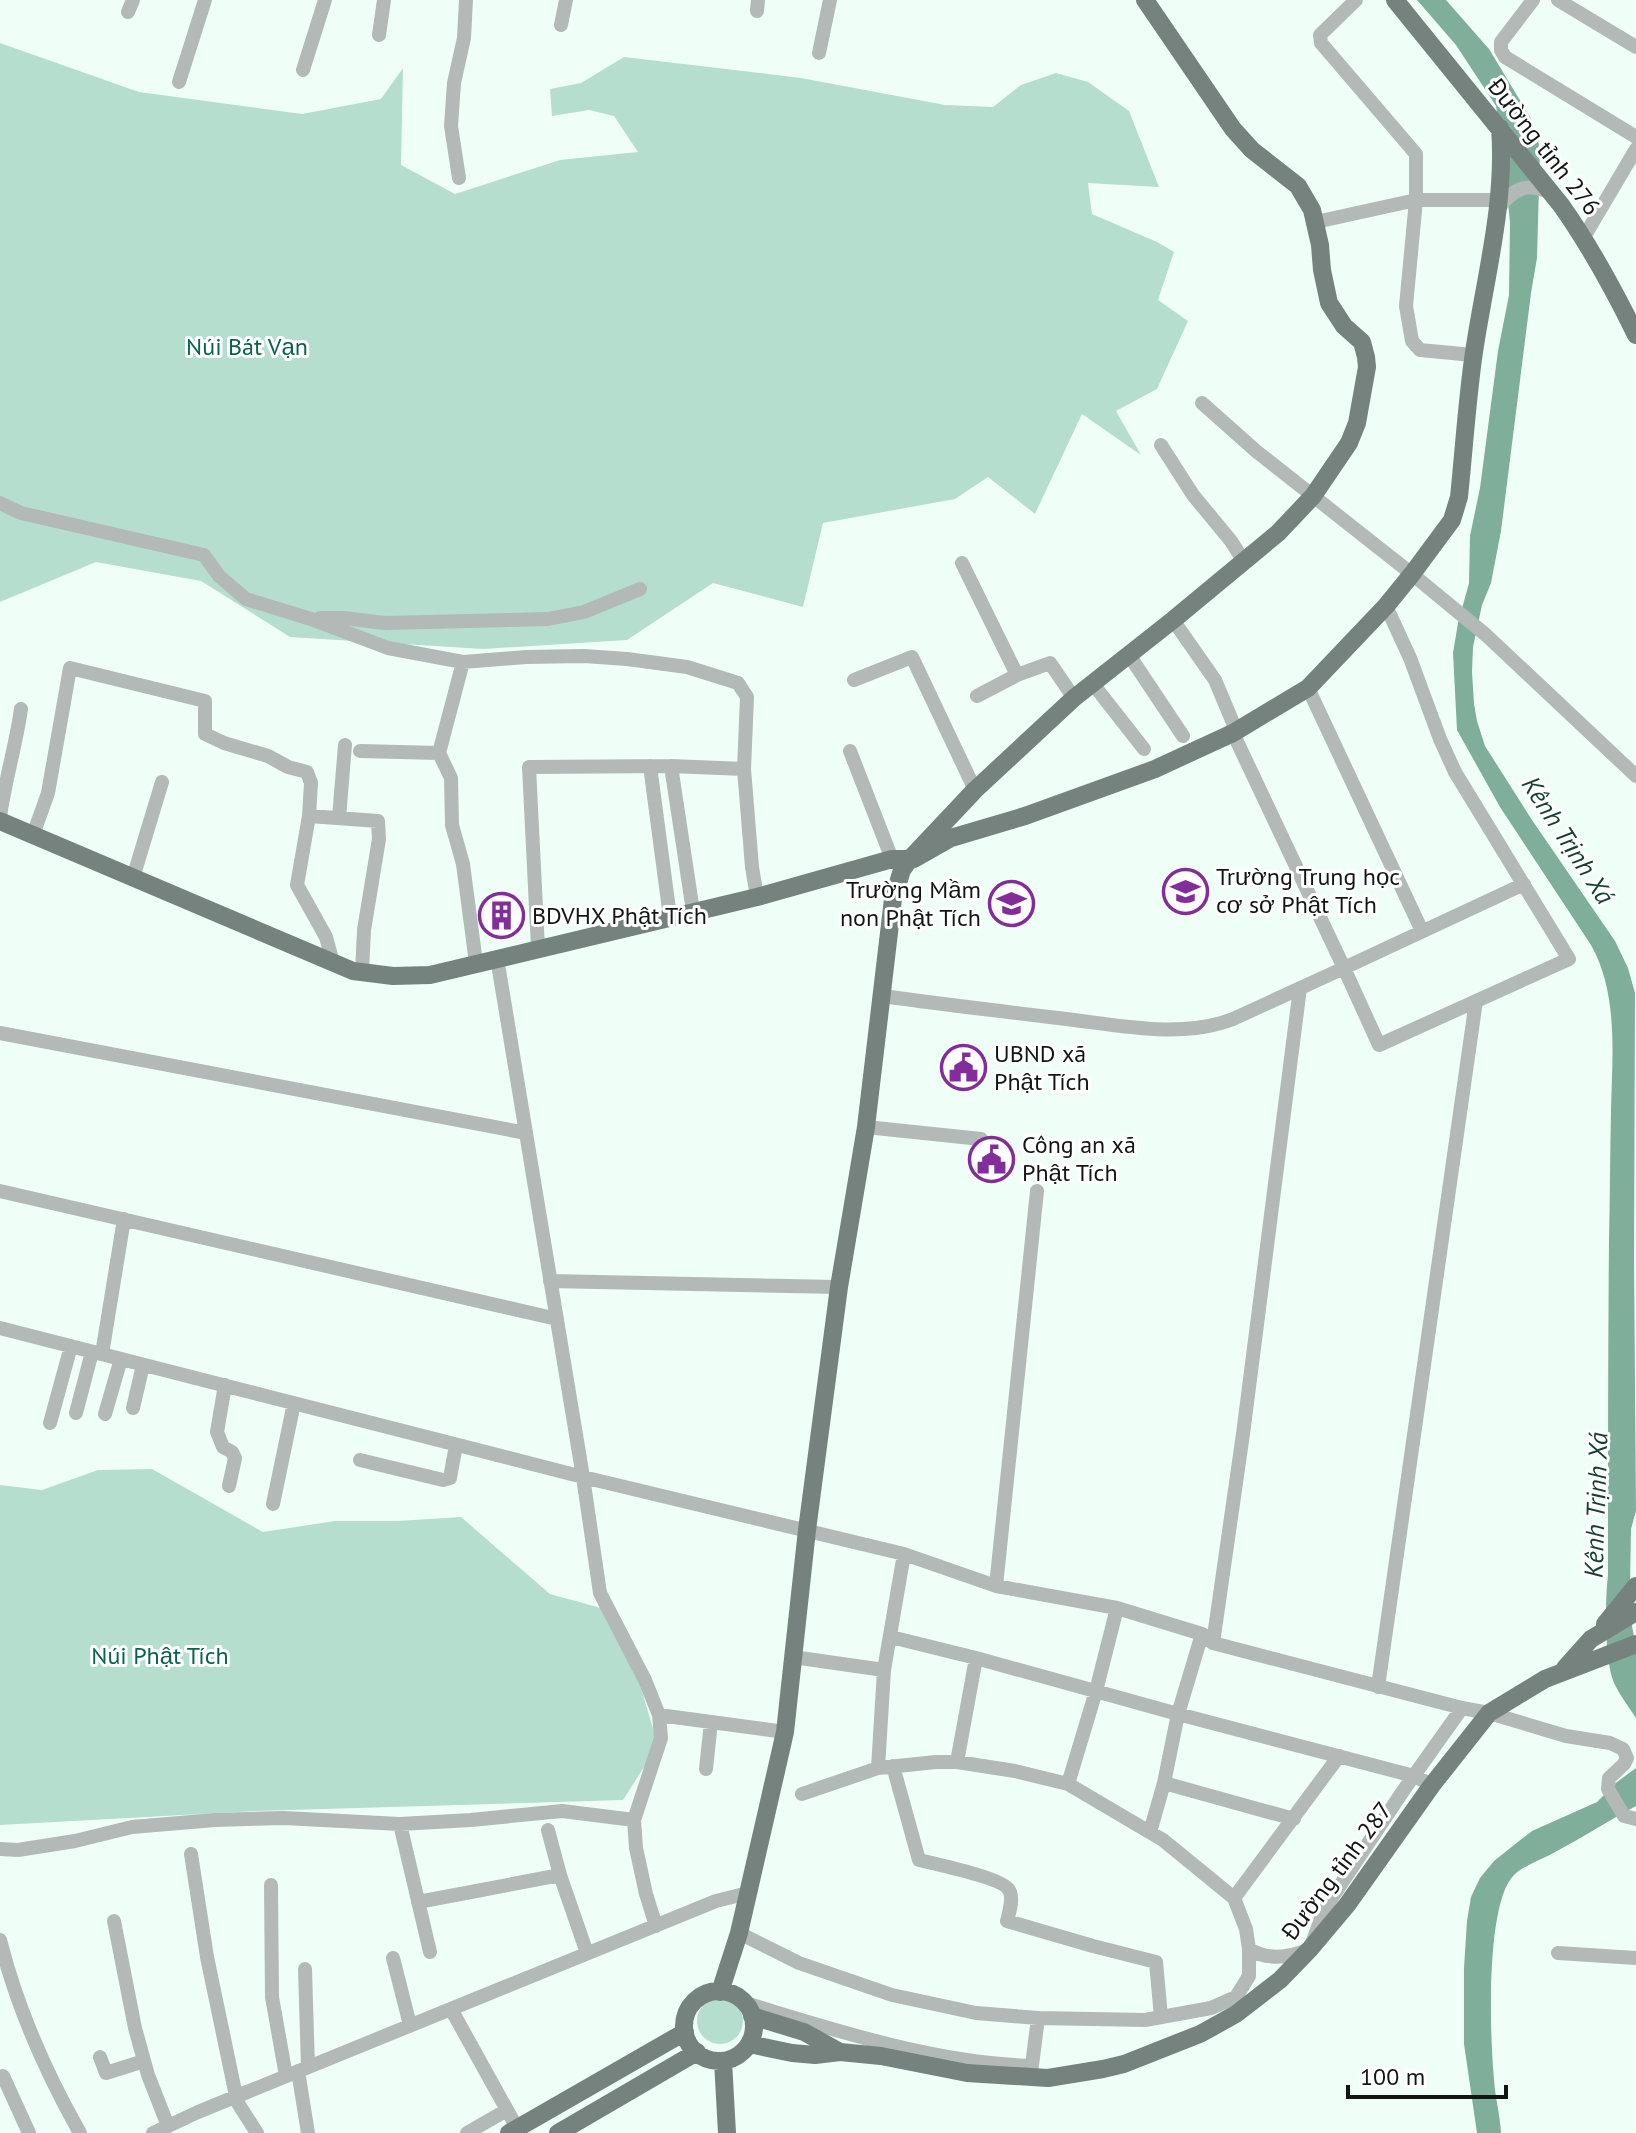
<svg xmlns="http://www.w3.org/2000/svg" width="1636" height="2133" font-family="'PT Sans',sans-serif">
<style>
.green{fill:#b6dece}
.water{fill:#7fae9b}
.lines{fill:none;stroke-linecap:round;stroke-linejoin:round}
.minor{stroke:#b2b9b6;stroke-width:14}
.major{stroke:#76827d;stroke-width:18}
.labels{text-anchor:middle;stroke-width:6;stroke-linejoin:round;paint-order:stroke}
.street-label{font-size:24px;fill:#111614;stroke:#fff}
.park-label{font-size:24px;fill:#09624a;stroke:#fff}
.poi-label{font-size:24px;fill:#111614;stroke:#fff;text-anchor:start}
.water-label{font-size:26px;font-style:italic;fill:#163e31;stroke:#fff}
</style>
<rect width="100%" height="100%" fill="#effff8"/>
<path class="green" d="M0,43L139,92L302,114L381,99L403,68L401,165L455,194L560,160L638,152L614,116L589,110L552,116L550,89L581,83L624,57L801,78L945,105L993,107L1021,85L1056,73L1088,82L1129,111L1159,187L1088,183L1092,214L1157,242L1174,252L1158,300L1188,321L1157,389L1116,411L1141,455L1082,414L1035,514L988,477L955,499L823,523L803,607L713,583L627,640L483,649L290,637L201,581L96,562L0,602Z
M152,1469L263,1532L335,1521H397L461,1517L550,1594L601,1608L637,1674L656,1739L646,1764L623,1800L257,1811L0,1825V1485L42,1490L98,1470Z
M697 2021a23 23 0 1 1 46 0a23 23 0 1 1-46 0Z"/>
<path class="water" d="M1417,0H1446L1489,49L1530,117L1537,135L1540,151L1537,258L1531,293L1501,531L1491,583L1482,605L1473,647L1472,672L1474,704L1477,721L1485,746L1532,820L1615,941L1628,968L1635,993L1634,1260L1636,1511L1631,1529L1630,1584L1631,1621L1636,1646V1718C1629,1707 1621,1697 1615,1685C1604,1664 1605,1600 1608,1575C1608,1464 1608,1352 1609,1240C1610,1198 1610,1155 1611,1112C1612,1057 1619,995 1591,945L1500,807L1457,730L1453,653L1458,623L1469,583L1470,536L1480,488L1498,351L1509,295L1510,223L1503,150L1496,106L1456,45Z
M1636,1768V1806C1609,1820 1584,1837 1557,1851C1545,1858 1523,1866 1514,1875C1485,1904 1490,2037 1494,2079C1495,2097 1500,2115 1501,2133H1477L1464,2044V1968L1467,1921L1471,1897L1480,1878L1494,1861L1519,1841L1532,1831L1597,1802L1617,1782Z"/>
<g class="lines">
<path class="minor" d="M1356,0L1320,35L1321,43L1416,154V200L1406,306L1412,341L1420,350L1473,355
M1533,0L1501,42V50L1505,57L1636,137
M1558,0L1636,47
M757,11L758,0
M128,12L133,0
M561,25L566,0
M379,35L384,0
M819,53L830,0
M303,70L325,0
M179,82L205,0
M459,178L451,126L454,83L464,38L466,0
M1497,211C1512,188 1528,181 1553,194
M1316,222L1416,200H1498
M1584,237L1636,149
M1202,403L1256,451L1412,574L1486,635L1636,776
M1161,445L1193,495L1231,541L1243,560
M0,503L21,513L204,555L219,576L246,599L311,619L388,648L463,662L526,657L584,656L627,659L687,667L738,683L747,697L744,769L752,867L757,897
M962,563L1017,675
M1386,606L1410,658L1440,739L1455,772L1569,959L1379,1045L1344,968L1524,884
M320,618H344L384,623L548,619L584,612L640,589
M1173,620L1215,680L1236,730
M1129,655L1183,736
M463,662L439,753L451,778L452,825L463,864L476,963
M854,680L912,657L975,790
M1093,684L1144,749
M1308,688L1422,931
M977,696L1017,675L1050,663L1074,698
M360,751L439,753
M850,751L892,859
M650,766L670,917
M671,766L693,911
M309,816L378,821L379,839L364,930L362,972
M0,817C5,780 16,745 21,709
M339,818L345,745
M33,835L48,793L70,668L205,701V734L224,743L268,756L288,767L307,772L311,783L309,816L297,885L326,937L333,963
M133,878L162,782
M538,948L529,767L671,766L744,769
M497,958L583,1477L600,1593L645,1680L659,1715L661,1738L634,1820L636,1848L646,1894L656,1926
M882,996C941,1004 999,1011 1058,1018C1114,1024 1179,1040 1233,1019L1344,968L1233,733
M0,1033L526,1133
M866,1127L981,1139
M0,1191L557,1319
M550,1281L839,1287
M0,1328L583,1477L904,1554L996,1586L1117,1608L1202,1634L1213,1643L1462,1708L1489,1713L1566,1736L1610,1743L1623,1749L1627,1758L1624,1764L1609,1778L1608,1789L1624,1816L1636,1819
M102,1354L124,1219
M225,1385L217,1432L223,1447L232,1452L235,1458L229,1486
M133,1408L143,1365
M76,1413L92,1352
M105,1414L121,1359
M50,1423L71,1346
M360,1460L443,1480L450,1478L456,1445
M273,1504L294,1403
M996,1586L1037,1191
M891,1637L976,1658L1178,1714L1414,1776L1432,1785
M1213,1643L1243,1434L1300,988
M793,1657L884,1670
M1378,1687L1476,1001
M659,1715L785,1732
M957,1762L976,1658
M893,1766L919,1860C935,1864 1003,1878 1009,1890C1014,1898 1009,1913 1007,1921L1093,1946L1156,1962L1161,2017
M878,1768L884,1670L904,1554
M706,1769L711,1722
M1164,1783L1294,1819
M1068,1784L1096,1691L1117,1608
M400,1824L430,1952
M548,1830L560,1875L587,1953
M1150,1832L1164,1783L1178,1714L1202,1634
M0,1849L18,1850L75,1841L132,1827L215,1820L284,1818L400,1824L471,1820L562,1811L634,1820
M191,1854L207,1957L236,2096
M271,1885L272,1997L286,2076
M1234,1898L1339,1756
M418,1902L560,1875
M114,1921L135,2028L148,2075L168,2126
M739,1933L799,1963L892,1995L976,2013L1038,2018L1145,2020L1211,2008L1236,1997L1249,1976V1949L1246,1929L1234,1898L1163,1840L1068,1784L1015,1771L957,1762H936L878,1768L802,1794
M0,1940C17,2007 46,2073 80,2133
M1249,1949C1268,1961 1291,1957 1310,1949L1325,1908L1403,1791L1462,1708
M1558,1953L1636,1958
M393,1958L410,2025
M305,1969L308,2067
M745,2003C839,2031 933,2063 1032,2066
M451,2009L517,2128
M100,2057L106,2073L144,2061
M298,2071L308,2133
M1031,2073L1038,2018
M3,2076L29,2133
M234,2097L257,2133
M153,2133L198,2112L716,1901L748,1893
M467,2133L507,2110"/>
<path class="major" d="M1395,0L1561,205C1590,246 1614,290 1636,335
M0,821L353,971L393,976L430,975L757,897L892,859H914L951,838L1025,816L1155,769L1233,733L1308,688L1386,606L1412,574L1452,520L1459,497C1464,449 1467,400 1474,352C1485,278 1506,203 1500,128
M1605,1624L1636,1586
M1565,1668L1591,1639L1636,1612
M684 2026a35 35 0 1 1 70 0a35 35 0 1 1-70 0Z
M720,1992L739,1933L785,1732L807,1530L839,1287L866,1127L893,899L902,870L909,860L975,790L1074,698L1173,620L1278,533L1313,496L1349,443L1357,423L1367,367L1366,357L1362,342L1344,326L1329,303L1322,270L1320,245L1312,210L1298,186L1252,150L1233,129L1145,0
M752,2016L804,2032L840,2052
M749,2044L792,2053L815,2055L840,2052L881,2056L967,2073L1048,2078L1103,2069L1124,2064L1200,2034L1236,2014L1280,1980L1310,1949L1347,1905L1432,1785L1489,1713L1545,1679L1636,1644
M723,2061L727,2133
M509,2133L685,2032
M558,2133L697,2052"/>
</g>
<defs>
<symbol id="school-ring" viewBox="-11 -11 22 22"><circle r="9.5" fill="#fff" stroke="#832d9b" stroke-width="1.5"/><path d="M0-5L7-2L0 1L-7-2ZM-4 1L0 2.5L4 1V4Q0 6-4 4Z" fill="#832d9b"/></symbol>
<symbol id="building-ring" viewBox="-11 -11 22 22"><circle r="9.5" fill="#fff" stroke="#832d9b" stroke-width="1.5"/><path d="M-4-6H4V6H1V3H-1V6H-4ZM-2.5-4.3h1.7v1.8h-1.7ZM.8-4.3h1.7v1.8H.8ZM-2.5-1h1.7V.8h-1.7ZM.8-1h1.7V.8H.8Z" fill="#832d9b"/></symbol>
<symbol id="civic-ring" viewBox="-11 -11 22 22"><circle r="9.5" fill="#fff" stroke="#832d9b" stroke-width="1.5"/><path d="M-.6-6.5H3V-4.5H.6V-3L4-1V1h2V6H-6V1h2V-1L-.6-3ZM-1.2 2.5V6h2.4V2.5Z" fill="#832d9b"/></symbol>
</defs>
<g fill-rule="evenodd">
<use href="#school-ring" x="1160" y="866" width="51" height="51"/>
<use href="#school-ring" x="986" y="878" width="51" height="51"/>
<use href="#building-ring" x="476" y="890" width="51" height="51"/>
<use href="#civic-ring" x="938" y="1042" width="51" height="51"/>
<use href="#civic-ring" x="966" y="1134" width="51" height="51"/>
</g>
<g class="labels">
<g class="street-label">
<text transform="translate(1544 147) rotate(52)" y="8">Đường tỉnh 276</text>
<text transform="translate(1337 1871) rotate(-53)" y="8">Đường tỉnh 287</text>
</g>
<g class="park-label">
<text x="247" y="355">Núi Bát Vạn</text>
<text x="160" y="1664">Núi Phật Tích</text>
</g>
<g class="poi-label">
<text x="1216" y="885">Trường Trung học<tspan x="1216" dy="28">cơ sở Phật Tích</tspan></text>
<text x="981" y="898" text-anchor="end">Trường Mầm<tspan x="981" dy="28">non Phật Tích</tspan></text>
<text x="532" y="924">BDVHX Phật Tích</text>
<text x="994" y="1062">UBND xã<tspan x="994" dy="28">Phật Tích</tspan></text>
<text x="1022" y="1153">Công an xã<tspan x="1022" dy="28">Phật Tích</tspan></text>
</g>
<g class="water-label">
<text transform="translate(1568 840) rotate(57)" y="9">Kênh Trịnh Xá</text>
<text transform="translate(1596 1505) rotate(-88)" y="9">Kênh Trịnh Xá</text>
</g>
</g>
<path d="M1348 2085v12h158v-12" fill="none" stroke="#111614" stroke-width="4"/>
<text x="1360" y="2085" font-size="24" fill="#111614" stroke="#ffffff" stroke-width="6" paint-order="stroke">100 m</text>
</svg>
